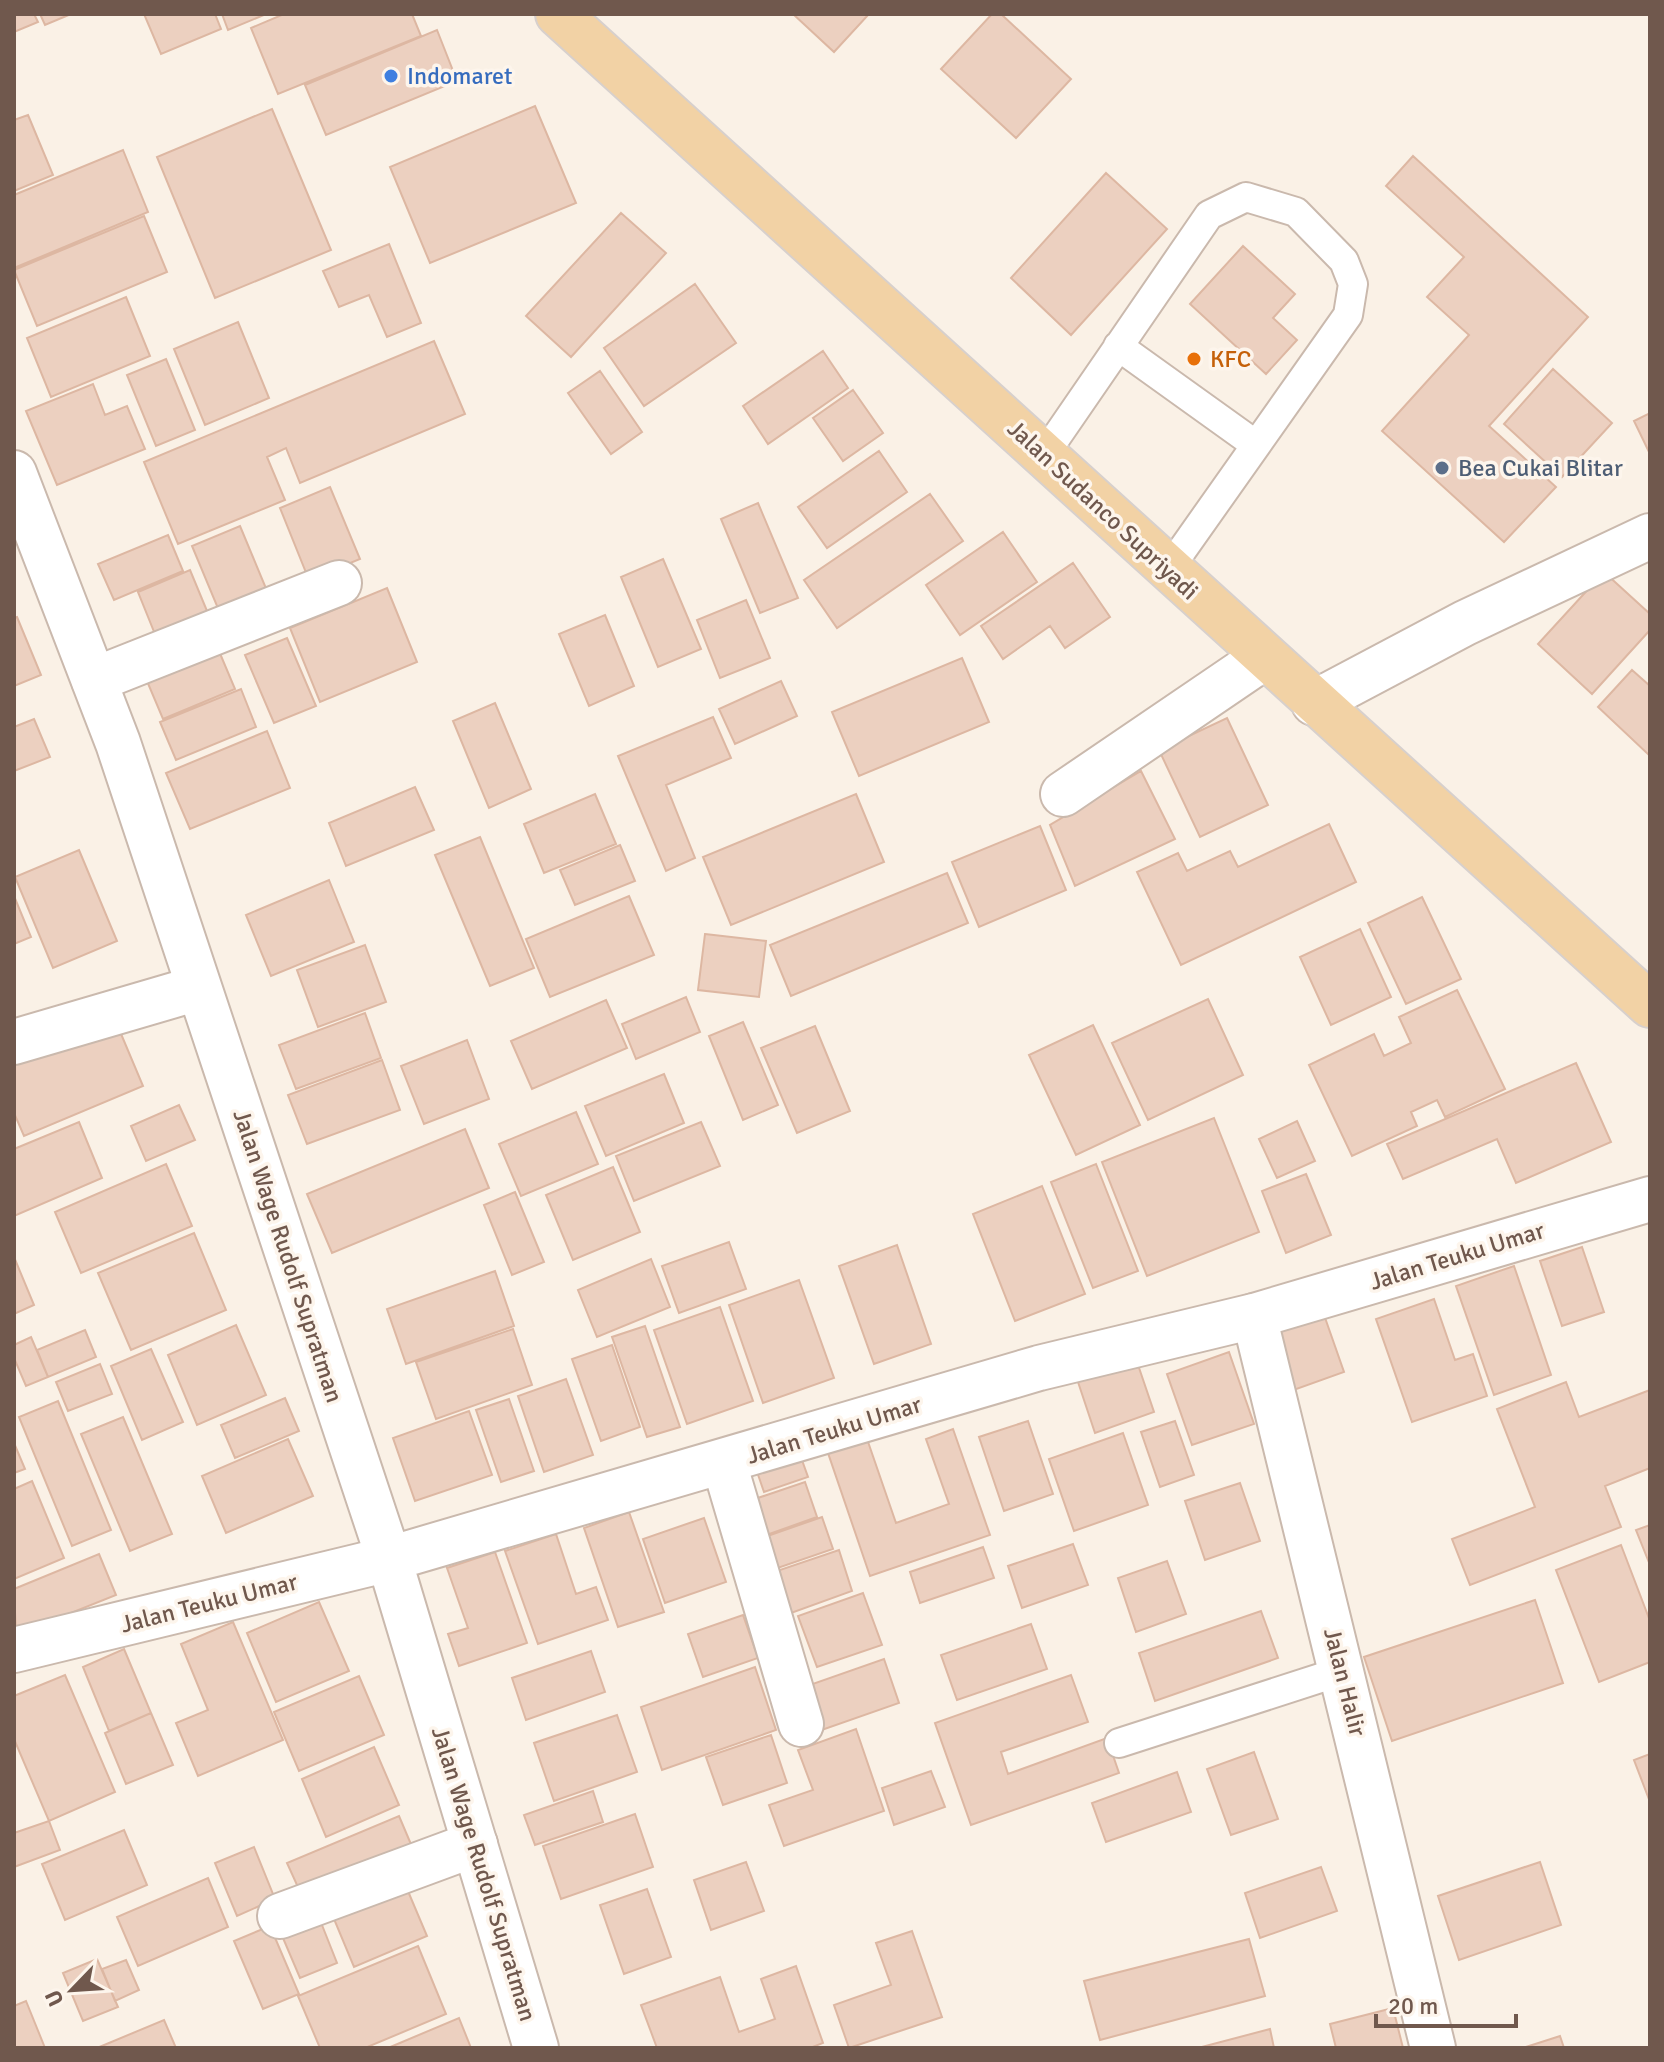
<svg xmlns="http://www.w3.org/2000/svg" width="1664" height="2062" font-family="Signika,sans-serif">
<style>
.building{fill:#ecd0c0;stroke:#ddb7a2;stroke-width:2}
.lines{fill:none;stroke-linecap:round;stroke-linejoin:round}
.service-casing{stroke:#cab9ad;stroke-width:32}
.minor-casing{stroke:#cab9ad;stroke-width:48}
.tertiary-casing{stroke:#cab9ad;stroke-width:48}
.primary-casing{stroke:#d7d0cd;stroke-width:48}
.service{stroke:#fff;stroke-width:28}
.minor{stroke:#fff;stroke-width:44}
.tertiary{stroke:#fff;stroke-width:44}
.primary{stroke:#f2d2a5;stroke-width:44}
.shop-dot{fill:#3f7fe0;stroke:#fdf5ec;stroke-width:3}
.food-dot{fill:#e8710a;stroke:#fdf5ec;stroke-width:3}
.service-dot{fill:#5c6f8a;stroke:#fdf5ec;stroke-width:3}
.labels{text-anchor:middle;stroke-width:7;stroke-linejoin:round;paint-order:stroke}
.shop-label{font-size:24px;fill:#366cbe;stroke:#fdf5ec;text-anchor:start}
.food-label{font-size:24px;fill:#c56008;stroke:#fdf5ec;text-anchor:start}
.service-label{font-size:24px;fill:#4e5e75;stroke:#fdf5ec;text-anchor:start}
.street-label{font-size:24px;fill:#70584d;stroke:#fdf5ec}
</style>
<rect width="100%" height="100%" fill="#faf1e6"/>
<path class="building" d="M14,14H34L38,22L14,32Z
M40,14H71L45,25Z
M144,14H215L221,29L161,54Z
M222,14H266L228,30Z
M284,14H412L421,36L278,94L251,28Z
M793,14H869L834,52Z
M992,14H1001L1071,79L1016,138L941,69Z
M437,30L457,81L326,135L305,85Z
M535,106L576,203L430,263L390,167Z
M272,109L331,250L215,298L157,157Z
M28,115L53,175L14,191V120Z
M123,150L148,212L14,268V195Z
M1413,156L1588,317L1489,426L1556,487L1504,542L1382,431L1469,335L1427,297L1464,257L1386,186Z
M1106,173L1167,229L1071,335L1011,278Z
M621,213L666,253L571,357L526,316Z
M144,216L167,272L37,326L14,270Z
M389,244L421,323L387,337L369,295L339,307L323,271Z
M1243,246L1295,294L1273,318L1297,340L1266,374L1190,304Z
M695,284L736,343L644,406L604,348Z
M126,297L150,356L51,397L27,338Z
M238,322L269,398L205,425L174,349Z
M434,341L465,414L300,483L286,448L267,457L285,500L178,544L144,462Z
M823,351L848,388L768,444L743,406Z
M166,359L195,430L156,446L127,375Z
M1553,369L1612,423L1562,477L1504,424Z
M600,371L642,432L611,454L568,393Z
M93,384L105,415L127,406L145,449L57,485L26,411Z
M853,390L883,433L843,461L813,418Z
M1650,413V454L1634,421Z
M879,451L907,492L827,548L798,507Z
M330,487L360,559L309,580L280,508Z
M930,494L963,541L837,628L804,580Z
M758,503L798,598L760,613L721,519Z
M240,526L270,598L222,618L192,546Z
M1003,532L1037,582L960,635L926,585Z
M168,535L183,571L114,600L98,564Z
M663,559L701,649L658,667L621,577Z
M1073,563L1110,617L1065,648L1050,626L1003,659L981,626Z
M190,570L212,623L159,644L138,592Z
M1604,572L1650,614V630L1592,694L1538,644Z
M387,588L417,662L320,702L290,628Z
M746,600L770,658L720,678L697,620Z
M605,615L634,686L589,706L559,634Z
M17,617L41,675L14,686V618Z
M287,638L316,706L274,723L245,655Z
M216,644L235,689L163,719L144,674Z
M962,658L989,722L859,776L832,712Z
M1632,670L1650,686V756L1598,707Z
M781,681L797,716L735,744L719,709Z
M241,689L256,727L176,760L160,722Z
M495,703L531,789L489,808L453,721Z
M713,717L731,758L666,785L695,858L666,871L618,756Z
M1227,718L1268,805L1200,837L1159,750Z
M34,719L50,757L14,771V727Z
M267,731L290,788L190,829L166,773Z
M1141,771L1175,839L1075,886L1050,825Z
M415,787L434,830L346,866L329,823Z
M595,794L616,844L544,873L524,824Z
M856,794L884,862L731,925L703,857Z
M1329,824L1356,882L1181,965L1137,872L1178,853L1187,871L1230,851L1238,867Z
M1040,826L1066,890L979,927L952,862Z
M480,837L534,968L490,986L435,855Z
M620,845L635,881L575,905L560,870Z
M79,850L117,941L53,968L15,877Z
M947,873L968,923L791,996L770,945Z
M329,880L354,942L271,976L246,915Z
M14,896L31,937L14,944Z
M629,896L654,955L550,997L526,939Z
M1422,897L1461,979L1406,1004L1368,923Z
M1360,929L1391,997L1331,1025L1300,957Z
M705,934L766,941L759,997L698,990Z
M365,945L386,1002L318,1027L297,970Z
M1457,990L1505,1089L1445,1117L1437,1100L1411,1112L1417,1126L1352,1156L1309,1065L1374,1034L1384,1056L1411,1043L1399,1017Z
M686,997L700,1032L636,1059L622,1024Z
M1208,999L1243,1075L1148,1120L1112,1043Z
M606,1000L627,1048L532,1089L511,1041Z
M365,1013L381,1058L296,1089L279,1045Z
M116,1022L143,1086L24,1136L14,1113V1065Z
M743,1022L778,1105L743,1120L709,1036Z
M1093,1025L1140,1125L1076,1155L1029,1055Z
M815,1026L850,1111L797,1133L761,1048Z
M467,1040L489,1099L424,1124L401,1066Z
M382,1060L400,1110L307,1144L288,1095Z
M1576,1063L1611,1142L1516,1183L1497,1139L1403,1179L1387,1144Z
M664,1074L684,1123L606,1156L585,1106Z
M179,1105L195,1140L146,1161L131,1126Z
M576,1112L598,1164L521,1196L499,1144Z
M1214,1118L1259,1232L1147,1276L1102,1162Z
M1297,1121L1315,1161L1277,1178L1259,1139Z
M79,1122L102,1178L14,1216V1149Z
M701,1122L720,1166L634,1201L616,1156Z
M465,1129L489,1188L332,1253L307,1194Z
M166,1164L192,1226L81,1273L55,1212Z
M1096,1164L1138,1271L1093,1288L1051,1182Z
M613,1167L640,1232L573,1260L546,1195Z
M1306,1174L1331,1235L1286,1253L1262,1191Z
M1042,1186L1085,1294L1015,1321L973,1214Z
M515,1192L544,1262L512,1275L484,1205Z
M194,1233L226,1310L131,1350L98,1273Z
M729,1242L746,1289L679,1313L662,1266Z
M897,1245L931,1344L874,1364L839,1266Z
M1582,1247L1604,1312L1562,1326L1540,1261Z
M14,1257L34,1305L14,1314Z
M651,1259L670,1307L597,1337L578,1290Z
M1514,1266L1551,1375L1494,1395L1456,1286Z
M495,1271L514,1326L406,1364L387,1309Z
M799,1280L834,1378L763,1403L729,1305Z
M1434,1299L1455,1360L1473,1354L1487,1396L1412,1422L1376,1319Z
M720,1307L753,1401L687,1424L654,1330Z
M1323,1312L1344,1372L1288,1392L1268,1331Z
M236,1325L266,1395L197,1425L168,1355Z
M645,1326L680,1427L647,1437L612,1337Z
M513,1329L532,1385L436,1419L416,1362Z
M85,1330L96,1357L48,1377L37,1350Z
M31,1337L48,1377L26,1386L14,1358V1345Z
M612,1345L640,1427L601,1441L572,1359Z
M151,1349L183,1422L142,1440L111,1366Z
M1229,1352L1254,1424L1192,1445L1167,1374Z
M1135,1356L1154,1412L1095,1433L1076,1376Z
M100,1364L112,1394L68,1411L56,1382Z
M566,1379L593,1455L544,1472L518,1396Z
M1566,1382L1579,1417L1650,1390V1468L1605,1486L1621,1527L1470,1585L1452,1539L1535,1507L1497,1409Z
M285,1398L299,1431L235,1458L221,1425Z
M509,1399L534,1471L501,1482L476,1410Z
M58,1401L111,1530L72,1546L19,1417Z
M469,1411L492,1475L415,1501L393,1438Z
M123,1417L172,1534L130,1551L81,1434Z
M1028,1421L1053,1494L1004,1511L979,1437Z
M1175,1421L1194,1475L1160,1487L1141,1432Z
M953,1429L990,1535L870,1576L827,1450L866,1436L896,1523L949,1504L926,1439Z
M1123,1433L1148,1505L1074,1531L1049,1459Z
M288,1439L313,1496L226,1533L202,1476Z
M14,1443L25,1469L14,1473Z
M798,1449L808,1477L764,1492L754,1463Z
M32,1481L64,1558L14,1579V1489Z
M805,1482L817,1517L758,1538L746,1502Z
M1240,1483L1260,1541L1205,1560L1185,1501Z
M629,1512L664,1612L618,1627L584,1528Z
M822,1517L833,1549L766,1572L756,1540Z
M704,1518L726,1582L665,1603L643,1539Z
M1650,1525V1565L1636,1530Z
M556,1534L576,1594L596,1587L608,1620L538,1644L505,1551Z
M1073,1544L1088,1585L1022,1608L1008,1566Z
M1621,1545L1650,1621V1662L1599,1682L1556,1570Z
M983,1547L994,1578L920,1603L910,1572Z
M839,1550L852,1591L780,1617L765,1575Z
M495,1552L527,1643L459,1666L448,1634L468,1628L447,1568Z
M99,1554L116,1595L16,1635L14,1589Z
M1167,1561L1186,1614L1136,1632L1118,1578Z
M863,1593L882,1645L817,1667L798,1616Z
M1535,1600L1563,1683L1392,1741L1364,1657Z
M319,1602L349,1671L276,1702L247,1633Z
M1261,1611L1278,1658L1155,1701L1139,1653Z
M743,1615L758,1658L703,1677L688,1634Z
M233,1622L283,1740L198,1776L176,1723L208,1710L181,1644Z
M1031,1624L1047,1669L957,1700L941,1655Z
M124,1649L151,1713L109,1731L83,1667Z
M591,1651L605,1692L526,1720L512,1678Z
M884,1659L899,1703L816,1732L801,1688Z
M755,1667L776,1730L662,1770L641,1707Z
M65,1675L115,1792L49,1821L14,1739V1696Z
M1071,1675L1088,1722L1001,1752L1008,1774L1107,1738L1119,1773L971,1825L935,1723Z
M359,1676L384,1735L299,1771L274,1712Z
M151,1713L173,1765L126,1784L105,1733Z
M617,1715L637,1772L554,1801L534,1743Z
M856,1729L884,1811L784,1846L769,1805L813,1790L798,1750Z
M771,1735L787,1783L723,1805L706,1757Z
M374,1747L399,1805L326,1837L302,1779Z
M1254,1752L1278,1819L1231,1835L1207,1769Z
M1650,1754V1802L1634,1760Z
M931,1771L945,1807L894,1825L882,1788Z
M1177,1772L1191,1812L1106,1842L1092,1803Z
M593,1791L603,1822L535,1845L524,1815Z
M635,1814L653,1867L561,1899L543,1846Z
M399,1816L413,1849L302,1896L287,1863Z
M49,1821L60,1850L14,1867V1833Z
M124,1830L147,1885L65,1920L42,1864Z
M254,1847L275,1899L237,1916L215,1863Z
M746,1862L764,1911L711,1930L694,1880Z
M1540,1862L1561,1925L1459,1960L1438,1896Z
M1321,1867L1337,1911L1260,1938L1245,1893Z
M402,1877L427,1936L354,1967L329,1907Z
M208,1878L228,1927L138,1966L117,1917Z
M647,1889L671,1957L624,1974L600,1905Z
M318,1915L337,1963L300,1978L280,1931Z
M270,1926L299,1994L263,2009L234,1941Z
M912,1931L942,2017L849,2048L834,2005L891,1985L876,1943Z
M1249,1939L1265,1996L1100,2040L1084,1981Z
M418,1946L446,2014L365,2048H320L298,1996Z
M97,1959L118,2007L83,2021L63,1973Z
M126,1960L139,1990L115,2001L102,1969Z
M796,1966L823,2043L810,2048H657L641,2005L720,1977L739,2032L775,2019L761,1979Z
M26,2001L45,2048H14V2006Z
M1393,2008L1403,2048H1336L1330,2024Z
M459,2018L471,2048H388Z
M164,2020L176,2048H97Z
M1270,2029L1274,2048H1198Z
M1560,2036L1564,2048H1523Z"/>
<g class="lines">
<defs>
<path id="service" d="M1118,346L1256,445
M1044,455L1209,215L1246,197L1296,212L1344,261L1353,284L1348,315L1168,570
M1119,1743L1342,1671"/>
<path id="minor" d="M94,680L339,583
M1314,703L1465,623L1650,536
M1063,794L1263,658
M14,1042L198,988
M1254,1316L1433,2048
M724,1463L801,1724
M14,1650L389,1559
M280,1916L475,1844"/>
<path id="tertiary" d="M14,473L118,743L389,1559L536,2048
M389,1559L1039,1368L1254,1316L1650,1199"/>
<path id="primary" d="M558,14L1650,1005"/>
</defs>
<use href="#service" class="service-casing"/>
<use href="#minor" class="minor-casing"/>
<use href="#tertiary" class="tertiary-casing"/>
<use href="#primary" class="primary-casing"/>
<use href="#service" class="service"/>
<use href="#minor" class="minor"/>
<use href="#tertiary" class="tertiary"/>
<use href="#primary" class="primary"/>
</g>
<circle class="shop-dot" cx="391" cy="76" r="8"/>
<circle class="food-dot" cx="1194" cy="359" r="8"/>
<circle class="service-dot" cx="1442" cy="468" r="8"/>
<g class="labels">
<g class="shop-label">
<text x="407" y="84">Indomaret</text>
</g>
<g class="food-label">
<text x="1210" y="367">KFC</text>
</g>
<g class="service-label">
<text x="1458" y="476">Bea Cukai Blitar</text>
</g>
<g class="street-label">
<text transform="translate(1103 510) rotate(43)" y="8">Jalan Sudanco Supriyadi</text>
<text transform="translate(288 1256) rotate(72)" y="8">Jalan Wage Rudolf Supratman</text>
<text transform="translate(1457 1256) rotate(-17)" y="8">Jalan Teuku Umar</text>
<text transform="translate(834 1430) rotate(-17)" y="8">Jalan Teuku Umar</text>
<text transform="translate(209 1603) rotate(-14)" y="8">Jalan Teuku Umar</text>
<text transform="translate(1345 1682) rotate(76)" y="8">Jalan Halir</text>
<text transform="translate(484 1874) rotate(73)" y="8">Jalan Wage Rudolf Supratman</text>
</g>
</g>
<rect width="1664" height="2062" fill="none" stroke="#70584d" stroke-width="32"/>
<g transform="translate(72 1990) rotate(245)" stroke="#fdf5ec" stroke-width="6" paint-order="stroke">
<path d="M0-6L14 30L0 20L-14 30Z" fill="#70584d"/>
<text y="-12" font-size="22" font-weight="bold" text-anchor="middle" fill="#70584d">U</text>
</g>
<path d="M1376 2014v12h140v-12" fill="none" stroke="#70584d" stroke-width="4"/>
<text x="1388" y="2014" font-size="24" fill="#70584d" stroke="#fdf5ec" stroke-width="6" paint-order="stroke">20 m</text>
</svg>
